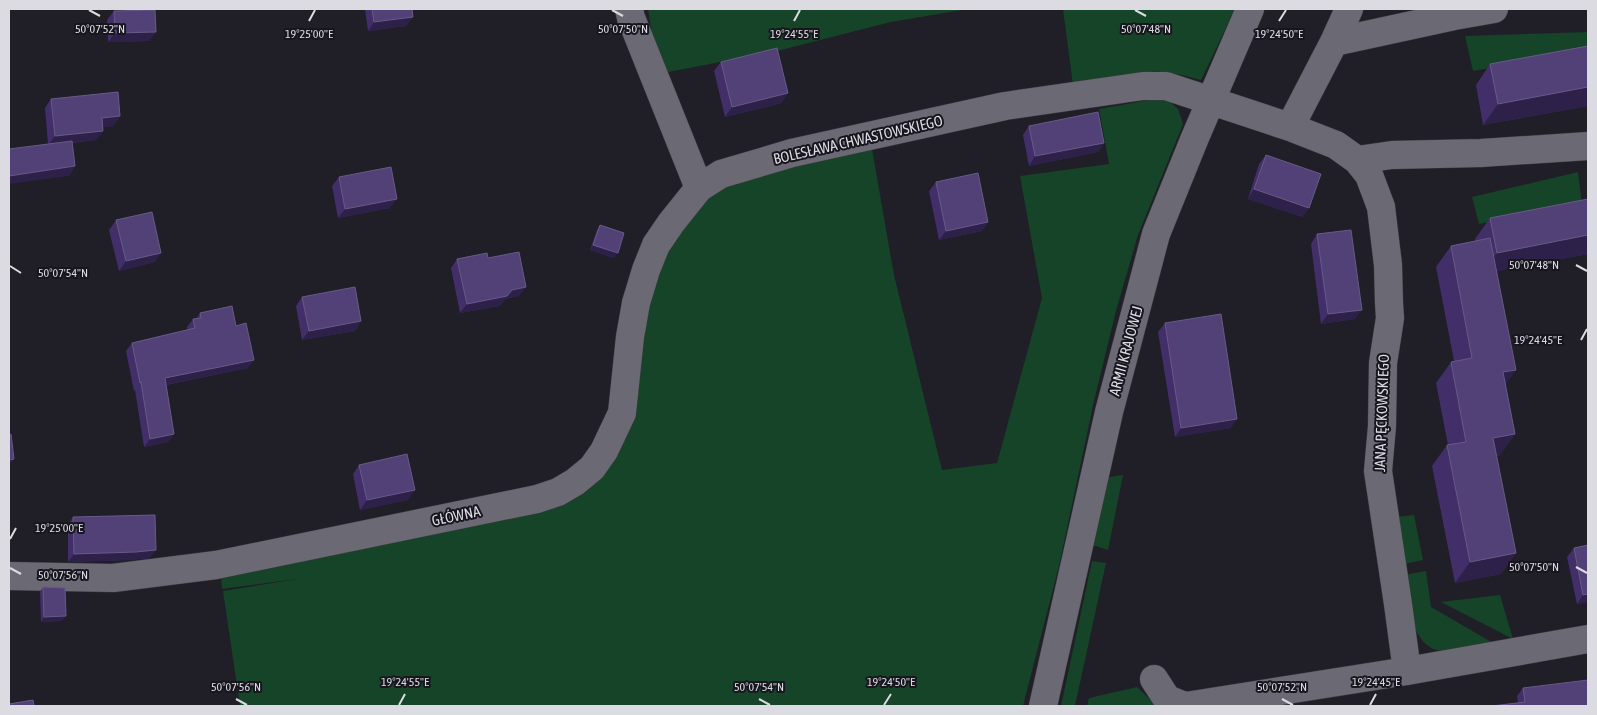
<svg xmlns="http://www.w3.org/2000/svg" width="1597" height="715" font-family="'Asap Condensed',sans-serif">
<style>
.green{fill:#154428}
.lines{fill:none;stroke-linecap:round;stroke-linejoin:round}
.street-casing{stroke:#3c3b41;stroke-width:29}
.street{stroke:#6b6973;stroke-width:28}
.wall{fill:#422f6a}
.shaded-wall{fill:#2d2049}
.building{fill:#524177;stroke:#685a87}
.ticks{fill:none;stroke:#dcdbe1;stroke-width:2}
.labels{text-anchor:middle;stroke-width:4;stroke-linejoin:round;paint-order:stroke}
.street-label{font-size:15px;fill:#dcdbe1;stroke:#17151d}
.ticks-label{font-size:12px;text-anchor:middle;fill:#dcdbe1;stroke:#17151d;stroke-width:4;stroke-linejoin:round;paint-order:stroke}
</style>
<rect width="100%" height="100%" fill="#201e26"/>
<path class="green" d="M648,9H968L891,22L777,51L658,74Z
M1063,9H1235L1201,80L1182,75L1157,71L1073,85Z
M1588,32V52L1473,71L1465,36Z
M1149,100H1168L1178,109L1183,124L1138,235L1116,311L1094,401L1059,566L1023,706H240L223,591L297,579L222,589L221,573L582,486L642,317L675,234L713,189L783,168L872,149L894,275L942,470L997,463L1042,298L1020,176L1109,164L1099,109Z
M1578,172L1582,205L1479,224L1472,197Z
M1123,475L1108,550L1087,543L1109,477Z
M1414,515L1423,560L1404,564L1395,517Z
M1092,561L1106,563L1075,706H1061Z
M1426,571L1431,607L1495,644C1480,646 1464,650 1448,651C1411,654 1408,601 1403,575Z
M1500,595L1513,639L1441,602Z
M1137,687L1157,706H1087L1089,698Z"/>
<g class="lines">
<defs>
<path id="street" d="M629,9L631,18L699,188
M1334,42L1454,16L1494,9
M1290,127L1334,42L1349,9
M1357,160L1392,155L1481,153L1588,146
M9,576L113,578L216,565L537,499L558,492L575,482L592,468L604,451L622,413L630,337L636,303L646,270L656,245L671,223L699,188L721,174L792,153L1005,106L1143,86H1166L1290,127L1336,145L1357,160L1369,175L1381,207L1388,265L1389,303L1390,318L1383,363L1382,426L1378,471L1398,604L1407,671
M1154,679L1167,699L1185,706
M1043,706L1109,412L1156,234L1194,140L1250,9
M1186,706L1407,671L1588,639"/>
</defs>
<use href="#street" class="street-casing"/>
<use href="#street" class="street"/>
</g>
<path class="wall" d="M365,9H412L413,17L406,26L368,31Z
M114,11L150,41L108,42L107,20Z
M1588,46V106L1483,125L1476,85L1490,64Z
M721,62L782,103L725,117L714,71Z
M51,99L120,116L113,126L103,127V131L96,140L72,143L75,166L69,176L48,144L45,108Z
M1029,126L1104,143L1098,152L1029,166L1023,135Z
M1266,155L1303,217L1248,199L1259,164Z
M339,177L390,208L338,218L332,186Z
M936,182L988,222L982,231L939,240L929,191Z
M1588,199V254L1497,271L1505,385L1515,434L1500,455L1496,456L1516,553L1501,574L1455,583L1432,466L1447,445H1448L1436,383L1451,362L1454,361L1436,267L1451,246L1476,241L1475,239L1490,218Z
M116,220L155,262L119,271L109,230Z
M600,225L614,258L590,250L597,230Z
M1317,234L1355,319L1321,324L1311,244Z
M488,258L526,287L519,296L505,299L500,306L460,313L451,268L457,259Z
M302,297L361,321L355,331L302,340L296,306Z
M200,313L236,326L248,368L166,385L174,434L168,442L144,447L135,390L134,391L126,351L132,343L188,330L187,327L193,319H196Z
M1165,323L1231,428L1175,437L1158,332Z
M359,465L408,500L360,510L353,474Z
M73,517L150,558L130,560L68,562V525Z
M1588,545V602L1577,604L1567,557L1574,548Z
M43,587L62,621L41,622L40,592Z
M1523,688L1588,706L1518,703L1517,696Z"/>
<path class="shaded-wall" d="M413,17L406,26L368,31L374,22Z
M156,32L150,41L108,42L115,33Z
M1588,87V106L1483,125L1498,104Z
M788,93L782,103L725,117L732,107Z
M120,116L113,126L95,128L102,118Z
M103,131L96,140L48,145L55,136Z
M1104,143L1098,152L1029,166L1035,156Z
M75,166L69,176L9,184V176Z
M1254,189L1309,208L1303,217L1248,199Z
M397,199L390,208L338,218L345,209Z
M988,222L982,231L939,240L946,231Z
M1588,235V254L1482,274L1497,253Z
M593,245L618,253L614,258L590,250Z
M161,253L155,262L119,271L126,261Z
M526,287L519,296L505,299L500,306L460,313L467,304L512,290Z
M1362,310L1355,319L1321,324L1328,314Z
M361,321L355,331L302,340L309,331Z
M254,360L248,368L159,386L165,378Z
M1516,370L1501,391L1503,372Z
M1237,419L1231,428L1175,437L1181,428Z
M174,434L168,442L144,447L150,439Z
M1515,434L1500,455L1478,460L1493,438Z
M14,459L9,466V460Z
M415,490L408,500L360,510L367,500Z
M156,550L150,558L130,560L68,562L74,554Z
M1516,553L1501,574L1455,583L1470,562Z
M1588,594V602L1577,604L1583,595Z
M66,616L62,621L41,622L44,617Z"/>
<path class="building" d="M372,9H412L413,17L374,22Z
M155,10L156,32L115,33L114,11Z
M1588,46V87L1498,104L1490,64Z
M777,48L788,93L732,107L721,62Z
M118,92L120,116L102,118L103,131L55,136L51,99Z
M1098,112L1104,143L1035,156L1029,126Z
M72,141L75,166L9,176V149Z
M1266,155L1321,174L1309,208L1254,189Z
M391,167L397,199L345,209L339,177Z
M978,173L988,222L946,231L936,182Z
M1588,199V235L1497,253L1490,218Z
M152,212L161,253L126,261L116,220Z
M600,225L624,233L618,253L593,245Z
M1351,230L1362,310L1328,314L1317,234Z
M1490,238L1516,370L1503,372L1515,434L1493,438L1516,553L1470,562L1447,445L1466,442L1451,362L1472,358L1451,246Z
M519,252L526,287L512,290L507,296L467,304L457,259L487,253L488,258Z
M355,287L361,321L309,331L302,297Z
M232,306L236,326L246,323L254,360L165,378L174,434L150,439L141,382L140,383L132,343L195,328L193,319L201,318L200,313Z
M1221,314L1237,419L1181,428L1165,323Z
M11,434L14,459L9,460V435Z
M407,454L415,490L367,500L359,465Z
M155,515L156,550L136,552L74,554L73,517Z
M1588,545V594L1583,595L1574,548Z
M43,587L65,588L66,616L44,617Z
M1588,680V706H1492L1525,702L1523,688Z
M33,700L34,706H9V704Z"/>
<path class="ticks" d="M89,10L100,16M612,10L623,16M1135,10L1146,16M309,21L315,10M794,21L800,10M1279,21L1286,10M1576,265L1587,271M10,266L21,273M1581,340L1587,329M10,539L16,528M1576,567L1587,573M10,568L21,574M236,699L247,705M759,699L770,705M1282,699L1293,705M399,705L405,694M884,705L891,694M1370,705L1376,694"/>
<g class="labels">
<g class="street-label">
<text transform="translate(858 140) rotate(-13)" y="5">BOLESŁAWA CHWASTOWSKIEGO</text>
<text transform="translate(1126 351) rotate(-75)" y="5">ARMII KRAJOWEJ</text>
<text transform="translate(1382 413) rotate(-88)" y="5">JANA PĘCKOWSKIEGO</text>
<text transform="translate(456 516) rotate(-12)" y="5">GŁÓWNA</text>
</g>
</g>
<g class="ticks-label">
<text x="100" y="33">50°07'52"N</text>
<text x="623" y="33">50°07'50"N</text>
<text x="1146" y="33">50°07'48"N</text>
<text x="309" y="38">19°25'00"E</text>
<text x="794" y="38">19°24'55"E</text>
<text x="1279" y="38">19°24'50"E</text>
<text x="1534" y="269">50°07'48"N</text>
<text x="63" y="277">50°07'54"N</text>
<text x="1538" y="344">19°24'45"E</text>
<text x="59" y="532">19°25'00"E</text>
<text x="1534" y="571">50°07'50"N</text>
<text x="63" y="579">50°07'56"N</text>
<text x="405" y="686">19°24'55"E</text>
<text x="891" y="686">19°24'50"E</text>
<text x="1376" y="686">19°24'45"E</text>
<text x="236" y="691">50°07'56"N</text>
<text x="759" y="691">50°07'54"N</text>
<text x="1282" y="691">50°07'52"N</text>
</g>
<rect width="1597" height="715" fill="none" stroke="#dcdbe1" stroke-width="20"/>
</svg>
